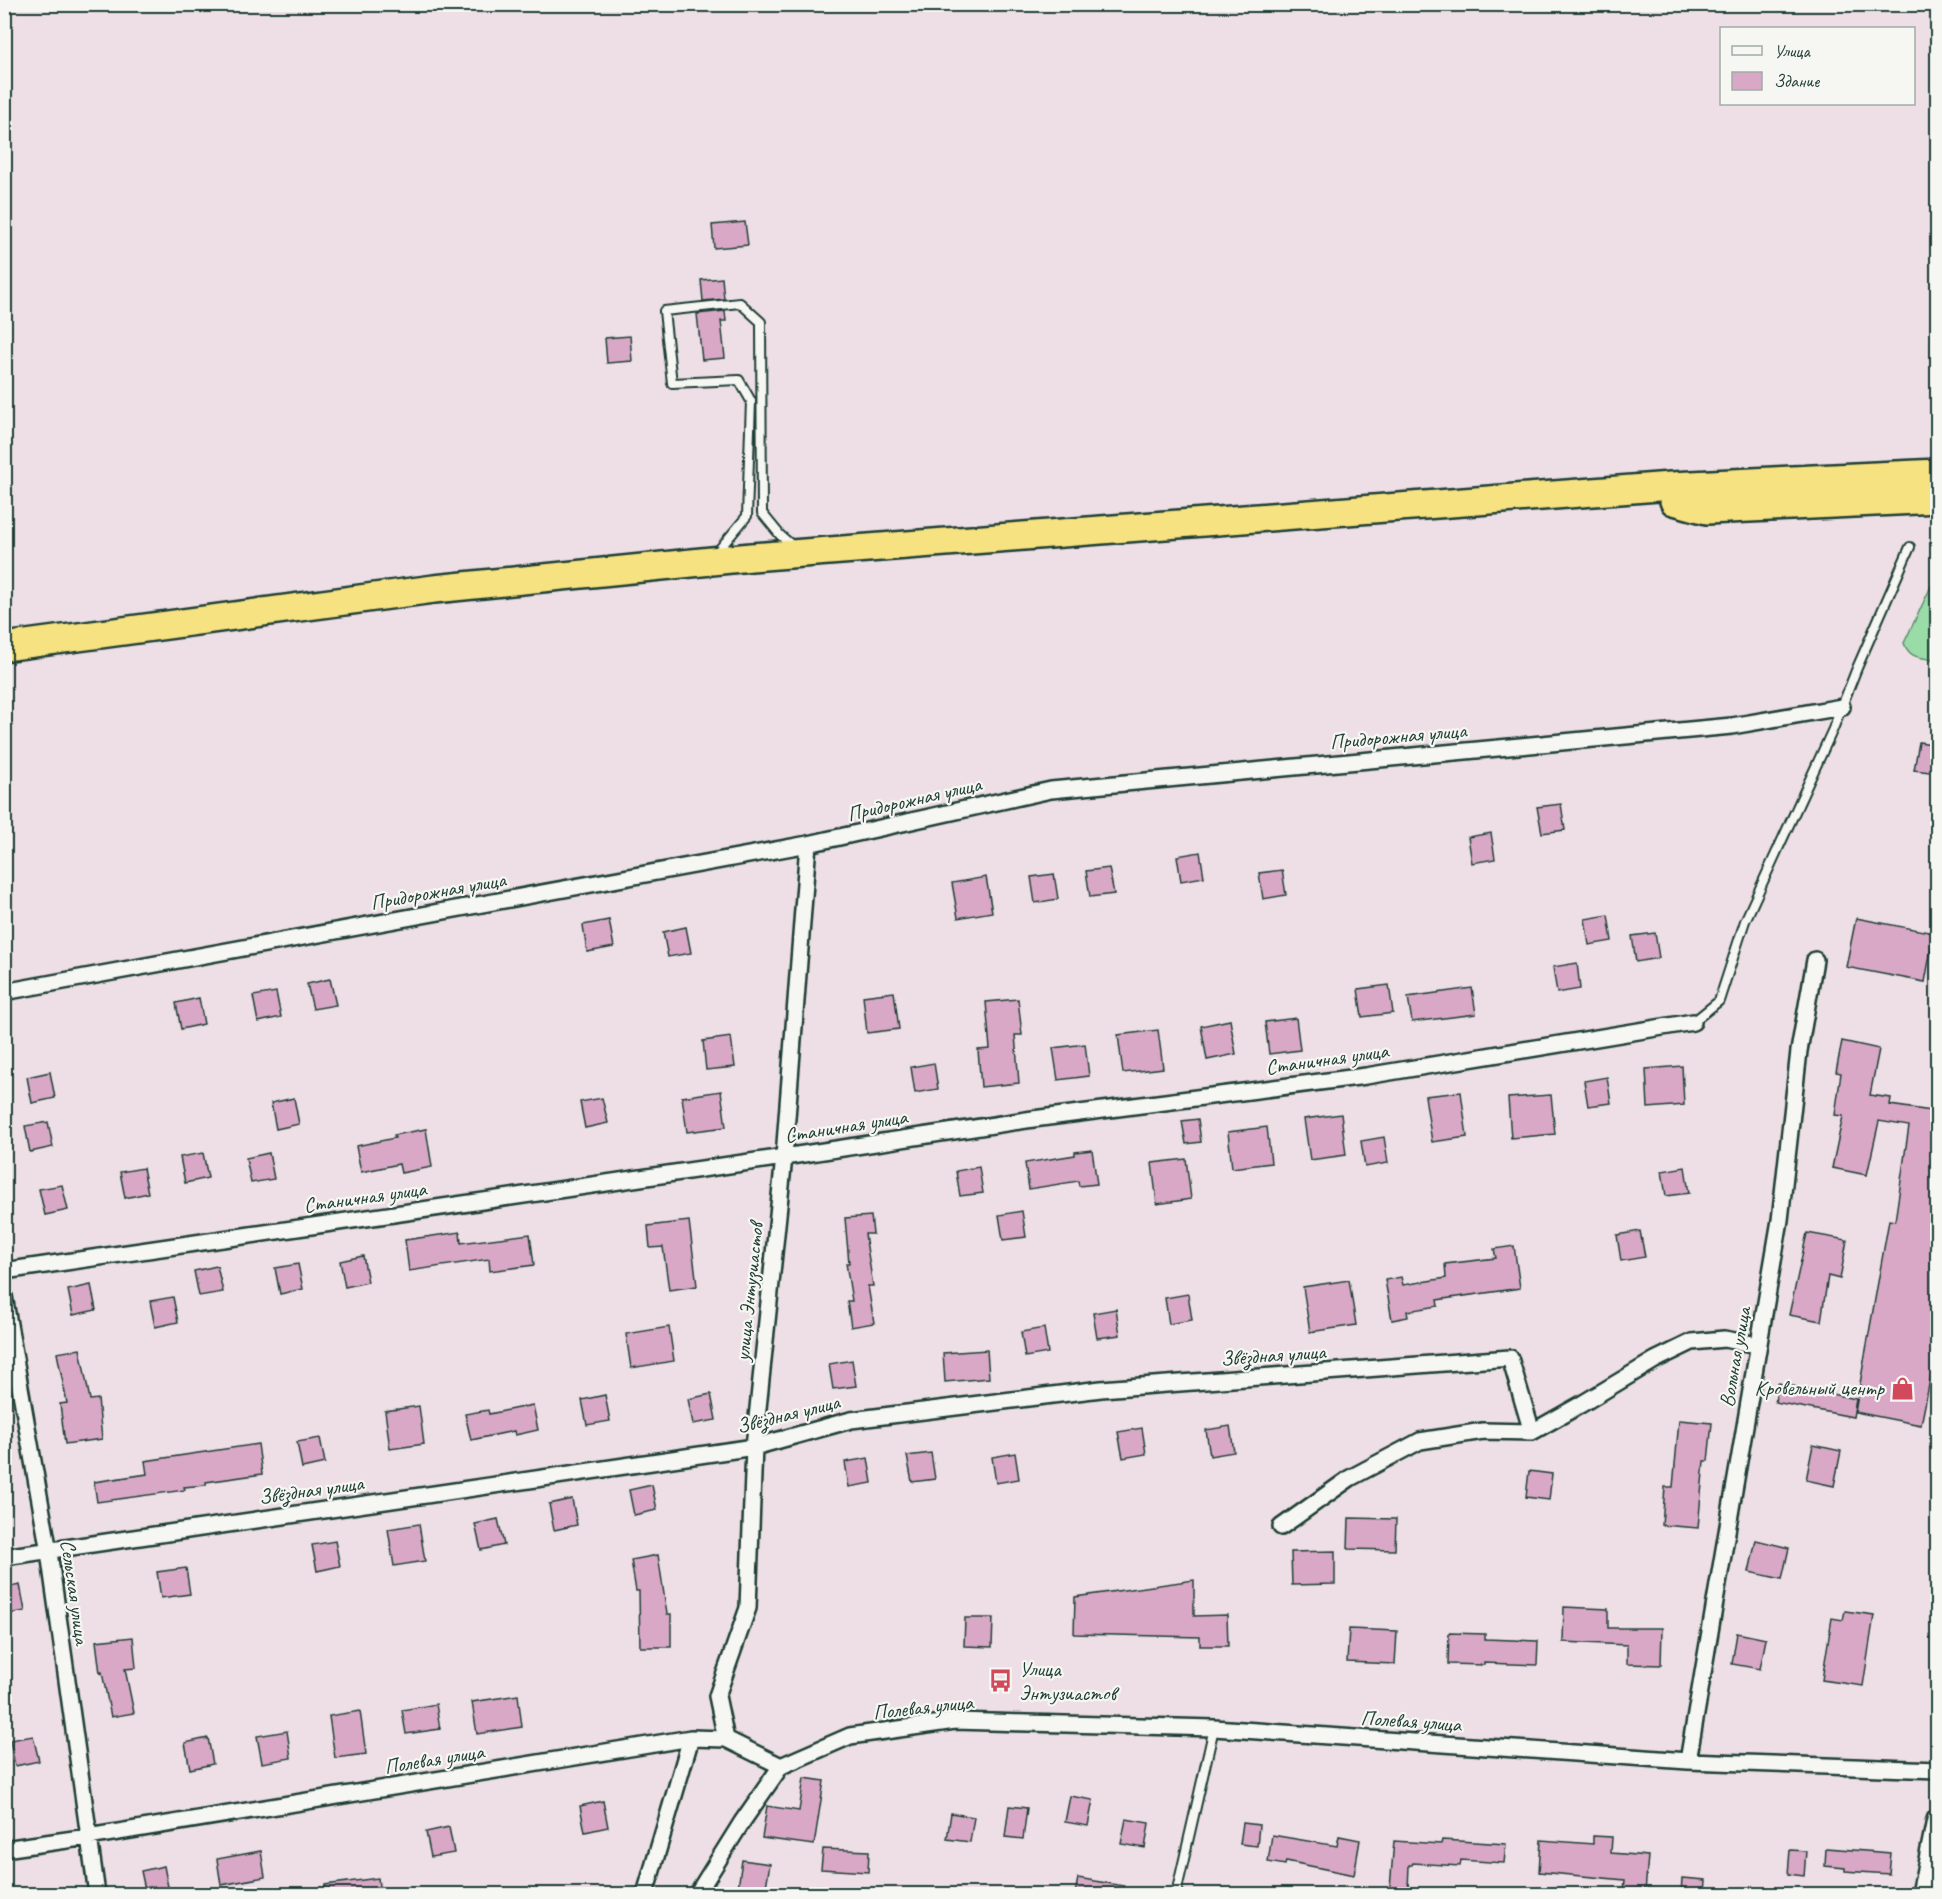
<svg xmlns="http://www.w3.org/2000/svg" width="1942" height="1899" font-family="Caveat,sans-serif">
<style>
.green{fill:#9adca7;stroke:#5c8c6e;stroke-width:1.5}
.building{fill:#d9a8c7;stroke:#1f3d34;stroke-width:1.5}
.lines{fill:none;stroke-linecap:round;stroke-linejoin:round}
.lane-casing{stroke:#1f3d34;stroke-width:12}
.street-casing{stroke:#1f3d34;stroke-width:20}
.secondary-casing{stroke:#1f3d34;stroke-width:26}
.highway-casing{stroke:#1f3d34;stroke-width:32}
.lane{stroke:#f6f6f2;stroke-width:8}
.street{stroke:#f6f6f2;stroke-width:15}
.secondary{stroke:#f6f6f2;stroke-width:21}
.highway{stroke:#f7e281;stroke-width:27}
.labels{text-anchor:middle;stroke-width:4.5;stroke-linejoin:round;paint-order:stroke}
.street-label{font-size:21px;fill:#1f3d34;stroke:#f6f6f2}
.poi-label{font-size:21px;fill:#1f3d34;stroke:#f6f6f2;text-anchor:end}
</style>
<rect width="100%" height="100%" fill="#eddfe5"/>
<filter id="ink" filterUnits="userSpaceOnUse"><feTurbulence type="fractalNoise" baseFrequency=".0167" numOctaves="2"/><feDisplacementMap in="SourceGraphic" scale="12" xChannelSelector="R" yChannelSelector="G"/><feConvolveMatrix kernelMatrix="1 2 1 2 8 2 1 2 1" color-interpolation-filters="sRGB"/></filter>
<g filter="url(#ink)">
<path class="green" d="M1937,574V660C1922,657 1910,660 1904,643Z"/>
<path class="building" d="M745,222L748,245L714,248L712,225Z
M722,278L724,299L703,301L701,280Z
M725,311L726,321H721L725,358L702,360L697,314Z
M630,336L632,361L607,363L605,338Z
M1919,742L1938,745V773L1914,770Z
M1561,804L1565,830L1542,833L1537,807Z
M1491,833L1495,859L1472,863L1468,837Z
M1200,852L1204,877L1181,881L1177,856Z
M1109,868L1114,894L1090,897L1086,871Z
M1282,870L1286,895L1263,899L1259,873Z
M1054,874L1058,899L1035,903L1031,877Z
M986,877L992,912L958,918L952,883Z
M1608,915L1612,941L1589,945L1585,919Z
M1856,918L1934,933L1925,982L1846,967Z
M609,920L614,947L587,952L583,925Z
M686,927L691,953L668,957L663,932Z
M1655,933L1659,958L1636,962L1632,936Z
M1577,963L1580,989L1557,993L1553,967Z
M330,979L336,1005L313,1009L307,984Z
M1389,985L1393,1013L1362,1017L1358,989Z
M1472,988L1476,1014L1412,1022L1408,997Z
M276,992L281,1017L258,1022L253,996Z
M894,992L899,1029L867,1033L863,996Z
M199,998L204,1024L181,1029L176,1003Z
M1018,999L1022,1035H1015L1019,1083L981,1087L978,1050L990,1049L986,1002Z
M1296,1018L1300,1050L1269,1054L1265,1022Z
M1230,1020L1236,1054L1207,1060L1201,1026Z
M1158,1030L1163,1068L1123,1073L1118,1035Z
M731,1037L735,1067L706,1070L703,1041Z
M1842,1041L1879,1049L1870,1095L1891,1098L1890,1105L1938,1112V1272L1930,1315L1938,1317V1340L1921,1425L1855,1412L1889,1220L1895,1221L1909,1126L1879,1121L1867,1175L1832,1168L1843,1116L1835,1115L1841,1073L1836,1072Z
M1085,1044L1089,1076L1058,1080L1053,1048Z
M934,1063L938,1089L915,1093L911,1067Z
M1682,1066L1684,1105L1648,1108L1646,1069Z
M50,1072L55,1098L32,1103L27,1077Z
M1607,1077L1611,1103L1588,1106L1584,1081Z
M721,1091L726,1127L687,1132L682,1097Z
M1461,1092L1467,1137L1432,1142L1425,1096Z
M1551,1095L1555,1134L1511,1138L1508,1098Z
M294,1098L299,1124L276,1129L271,1103Z
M602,1098L608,1123L585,1128L580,1102Z
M1341,1114L1346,1155L1310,1160L1304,1119Z
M1198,1119L1201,1142L1186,1144L1182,1121Z
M48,1122L53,1147L30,1152L25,1126Z
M1267,1127L1271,1163L1232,1168L1228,1132Z
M426,1129L432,1167L401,1173L399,1164L361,1172L356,1146L395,1138L394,1135Z
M1384,1137L1388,1163L1365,1167L1361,1141Z
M1092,1150L1097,1184L1079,1186L1078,1181L1029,1189L1025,1163L1075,1155V1152Z
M203,1153L208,1178L185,1183L180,1157Z
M269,1153L274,1179L251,1183L246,1158Z
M1186,1159L1191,1199L1157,1204L1152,1163Z
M979,1167L983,1193L960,1196L956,1171Z
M1685,1167L1689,1193L1666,1196L1662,1171Z
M143,1168L148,1193L125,1198L120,1172Z
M62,1185L68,1210L45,1215L39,1189Z
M1022,1211L1026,1237L1003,1240L999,1215Z
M871,1216L873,1234H865L873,1286H868L874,1323L851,1327L847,1301H852L846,1263H849L845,1218Z
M689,1221L697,1286L669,1290L663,1247L650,1248L648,1226Z
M1640,1231L1645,1257L1621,1261L1617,1235Z
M460,1232L461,1243L530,1234L534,1265L490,1271L489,1259L409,1271L405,1240Z
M1807,1233L1847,1240L1840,1279L1828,1276L1821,1321L1789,1315Z
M1514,1246L1520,1288L1437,1300L1438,1306L1407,1311L1408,1317L1392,1320L1385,1280L1401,1277L1403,1285L1446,1278L1445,1264L1496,1258L1494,1249Z
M363,1256L368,1282L345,1287L340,1261Z
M298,1264L303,1289L280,1294L275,1268Z
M217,1266L223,1292L199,1296L194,1271Z
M1349,1280L1356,1325L1310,1332L1303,1287Z
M91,1285L96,1310L73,1315L68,1290Z
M1188,1294L1192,1320L1169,1324L1165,1298Z
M173,1297L178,1322L155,1327L150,1301Z
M1116,1309L1120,1335L1097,1338L1093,1313Z
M669,1327L674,1361L631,1368L626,1334Z
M1044,1328L1048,1353L1025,1357L1021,1332Z
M80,1349L90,1400L98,1399L102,1439L65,1444L60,1404L67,1403L57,1353Z
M987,1350L989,1378L945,1382L943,1353Z
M852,1360L856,1386L833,1389L829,1364Z
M1778,1383L1856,1399L1853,1417L1775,1402Z
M711,1394L716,1420L693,1424L688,1399Z
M605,1395L610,1421L587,1425L582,1400Z
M533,1405L538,1430L515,1435L514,1431L471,1440L465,1414L488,1410L489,1414Z
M419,1406L424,1444L390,1449L385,1411Z
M1679,1420L1712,1423L1708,1461H1704L1698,1528L1662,1525L1665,1487H1673Z
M1230,1426L1234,1452L1210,1456L1206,1430Z
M1142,1428L1146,1454L1123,1458L1118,1432Z
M320,1438L325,1463L302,1468L297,1442Z
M258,1444L262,1474L206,1482V1485L184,1487L185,1490L97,1502L94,1482L147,1474L145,1461Z
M1813,1445L1841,1451L1834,1486L1806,1480Z
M931,1453L935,1479L912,1482L907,1456Z
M1015,1453L1019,1479L996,1483L992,1457Z
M868,1458L872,1483L849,1487L845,1462Z
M1529,1471L1552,1474L1549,1500L1526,1497Z
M652,1485L657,1510L634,1515L629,1490Z
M572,1499L577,1525L554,1530L549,1504Z
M1349,1518L1396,1519L1395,1550L1348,1549Z
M498,1519L504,1545L481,1550L475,1524Z
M419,1524L425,1561L394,1566L388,1529Z
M1756,1540L1789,1548L1782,1579L1749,1572Z
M335,1541L340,1566L317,1571L312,1545Z
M1335,1551V1584L1292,1585L1291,1552Z
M658,1555L667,1614H671V1647H640L639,1591H636L631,1560Z
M186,1568L190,1594L161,1598L157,1572Z
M1194,1580V1616L1227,1615L1228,1646H1200V1637L1074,1634L1075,1597Z
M20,1585L25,1611L4,1615V1588Z
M1564,1607L1608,1609V1628H1662L1661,1665L1627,1664V1645L1563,1642Z
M1845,1611L1874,1615L1863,1686L1822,1680L1832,1618L1843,1620Z
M965,1618H993L992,1647L964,1646Z
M1349,1629L1397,1631L1395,1664L1347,1662Z
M1449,1633L1485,1634V1639L1538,1641L1537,1665L1484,1663V1665L1448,1664Z
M1737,1633L1766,1639L1760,1669L1732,1664Z
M133,1637L136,1668L125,1669L134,1713L111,1717L102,1672L100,1673L96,1641Z
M518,1695L522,1727L477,1734L472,1702Z
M436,1704L440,1729L406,1734L402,1710Z
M360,1711L366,1754L335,1758L329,1716Z
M287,1731L291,1758L262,1763L257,1736Z
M33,1736L39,1761L15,1766L10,1740Z
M208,1738L213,1764L190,1769L185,1743Z
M804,1778L824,1781L814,1845L762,1838L767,1806L799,1811Z
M1070,1796L1093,1800L1088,1826L1065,1822Z
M603,1801L608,1827L585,1832L580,1806Z
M1009,1806L1027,1808L1023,1839L1005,1837Z
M951,1813L974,1817L970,1842L947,1839Z
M1126,1819L1149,1823L1145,1848L1121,1844Z
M1243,1823L1259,1825L1257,1846L1240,1844Z
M449,1827L454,1853L431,1857L426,1832Z
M1272,1835L1337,1846L1339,1836L1360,1840L1354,1875L1286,1861L1285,1865L1268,1862Z
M1593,1836L1612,1837L1611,1853L1648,1856L1645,1892L1624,1890L1625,1880L1539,1872L1541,1840L1593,1844Z
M1442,1840L1506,1844L1504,1863L1461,1860L1460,1866L1413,1863L1412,1865H1409L1408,1889L1390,1888L1394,1841L1441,1844Z
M1826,1848L1891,1853L1889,1874L1845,1871V1868L1825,1866Z
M823,1849L869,1851L868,1872L821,1869Z
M1790,1850L1806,1851L1804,1876L1788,1874Z
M261,1851L265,1877L221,1885L217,1859Z
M742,1860L770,1864L765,1892L738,1888Z
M164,1866L169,1892L146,1894L141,1871Z
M378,1878L380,1894H326L325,1885Z
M1078,1878L1124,1886L1123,1894H1075Z
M1682,1878L1706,1880L1705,1894H1681Z"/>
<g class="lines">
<defs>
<path id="lane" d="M717,552L747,516L751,401L739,380L672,383L664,311L740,303L761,322L762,513L780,535L794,547
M1693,1022L1719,1001L1745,921L1833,729L1857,668L1910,547
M1176,1894L1214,1728"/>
<path id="street" d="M4,992L808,844L1051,790L1732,726L1842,707
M4,1271L784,1157L1033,1119L1366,1076L1693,1022
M4,1296L49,1552L97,1894
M1281,1527L1350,1478L1420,1441L1483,1431L1532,1432L1580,1405L1655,1360L1692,1342L1724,1339L1758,1345
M4,1557L754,1447L851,1420L1101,1389L1510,1358L1532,1432
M726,1739L717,1696L748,1608L754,1447L784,1157L808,844
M1688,1761L1780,1220L1799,1051L1815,960
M4,1849L88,1837L691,1738L726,1739L781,1766L850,1736L955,1721L1214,1728L1688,1761L1938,1770
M645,1894L691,1738
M697,1894L742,1822L781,1766"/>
<path id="secondary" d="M1923,1894L1938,1820"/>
<path id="highway" d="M1674,501L1707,510L1938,499
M4,647L434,589L751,557L1671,486L1938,473"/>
</defs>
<use href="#lane" class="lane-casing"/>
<use href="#street" class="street-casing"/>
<use href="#secondary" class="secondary-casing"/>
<use href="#highway" class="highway-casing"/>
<use href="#lane" class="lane"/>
<use href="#street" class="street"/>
<use href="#secondary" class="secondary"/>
<use href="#highway" class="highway"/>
</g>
</g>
<defs>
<symbol id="shop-bare" viewBox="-9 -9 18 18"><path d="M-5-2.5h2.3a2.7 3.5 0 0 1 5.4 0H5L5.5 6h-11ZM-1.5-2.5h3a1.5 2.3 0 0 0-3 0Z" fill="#d1495b" stroke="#f6f6f2" stroke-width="2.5" paint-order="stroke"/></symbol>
<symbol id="bus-bare" viewBox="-9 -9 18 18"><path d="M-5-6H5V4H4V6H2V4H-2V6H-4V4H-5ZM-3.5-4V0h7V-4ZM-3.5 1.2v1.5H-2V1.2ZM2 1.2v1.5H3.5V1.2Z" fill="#d1495b" stroke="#f6f6f2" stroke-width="2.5" paint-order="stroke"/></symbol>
</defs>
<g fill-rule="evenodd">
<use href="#shop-bare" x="1886" y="1372" width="33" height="33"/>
<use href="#bus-bare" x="984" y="1664" width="33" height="33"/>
</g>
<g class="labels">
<g class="street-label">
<text transform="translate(1398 736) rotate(-5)" y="7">Придорожная улица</text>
<text transform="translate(914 799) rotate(-13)" y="7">Придорожная улица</text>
<text transform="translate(438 891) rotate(-10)" y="7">Придорожная улица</text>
<text transform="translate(1327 1059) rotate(-8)" y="7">Станичная улица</text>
<text transform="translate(846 1126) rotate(-9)" y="7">Станичная улица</text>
<text transform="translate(365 1197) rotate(-8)" y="7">Станичная улица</text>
<text transform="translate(749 1292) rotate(-84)" y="7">улица Энтузиастов</text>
<text transform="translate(1273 1355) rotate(-4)" y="7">Звёздная улица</text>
<text transform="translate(1735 1357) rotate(-80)" y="7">Вольная улица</text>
<text transform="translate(788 1414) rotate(-14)" y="7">Звёздная улица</text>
<text transform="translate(311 1490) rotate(-8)" y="7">Звёздная улица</text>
<text transform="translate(75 1592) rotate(82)" y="7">Сельская улица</text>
<text transform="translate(923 1707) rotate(-6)" y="7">Полевая улица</text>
<text transform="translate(1411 1721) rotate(4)" y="7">Полевая улица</text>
<text transform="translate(434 1759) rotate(-9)" y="7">Полевая улица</text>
</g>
<g class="poi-label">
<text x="1884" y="1395">Кровельный центр</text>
<text x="1019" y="1676" text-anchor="start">Улица<tspan x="1019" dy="24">Энтузиастов</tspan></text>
</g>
</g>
<rect width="1942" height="1899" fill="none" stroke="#f6f6f2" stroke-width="24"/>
<rect x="12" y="12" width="1918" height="1875" fill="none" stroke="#1f3d34" stroke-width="2" filter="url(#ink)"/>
<rect x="1720" y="27" width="195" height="78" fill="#f6f6f2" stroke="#a0aca6" stroke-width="1.5"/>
<rect x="1732" y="46" width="30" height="9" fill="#f6f6f2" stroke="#a0aca6" stroke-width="1.5"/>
<text x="1774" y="57" font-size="18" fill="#1f3d34">Улица</text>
<rect x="1732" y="72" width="30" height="18" fill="#d9a8c7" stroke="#a0aca6" stroke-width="1.5"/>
<text x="1774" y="87" font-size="18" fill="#1f3d34">Здание</text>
</svg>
